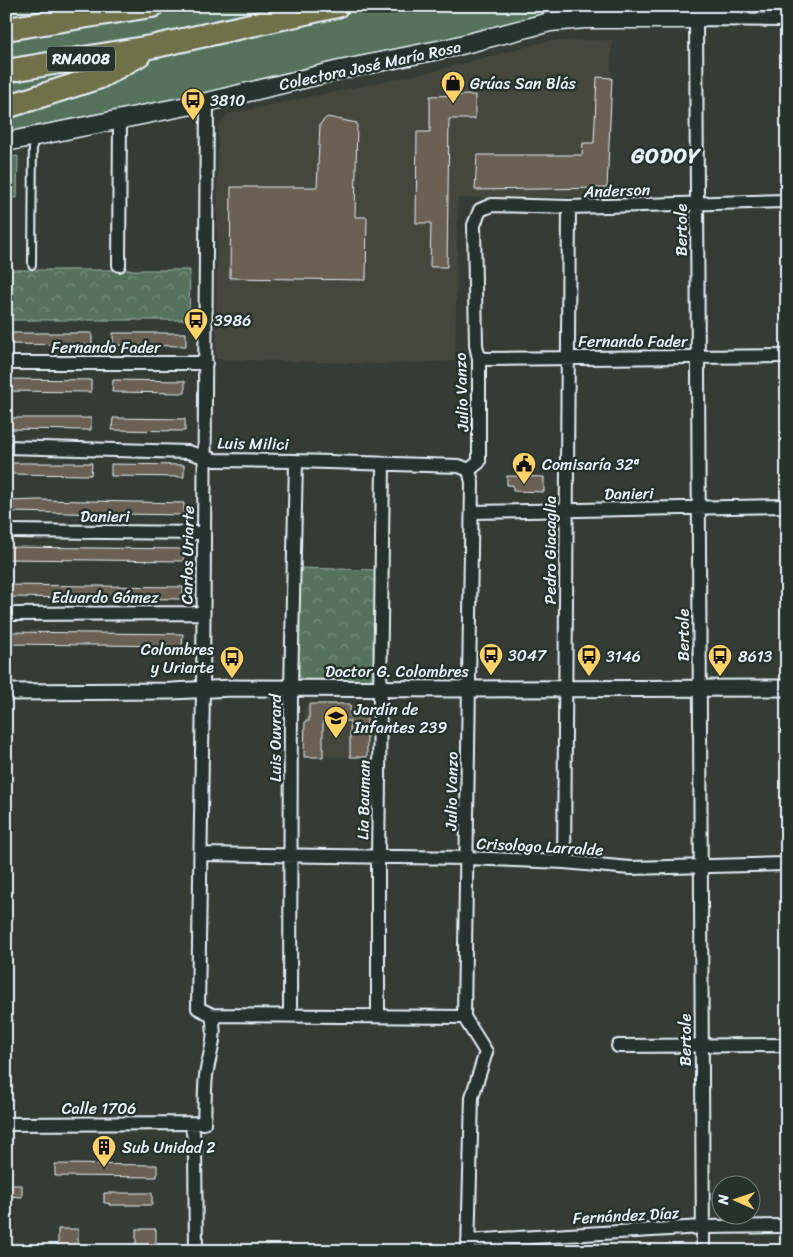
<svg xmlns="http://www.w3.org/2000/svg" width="793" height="1257" font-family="Sriracha,sans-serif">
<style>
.built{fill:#44473e}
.green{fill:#54735c;stroke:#9eb2aa}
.park{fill:url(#park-crowns);stroke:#9eb2aa}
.building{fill:#6a6053;stroke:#e8f1f8}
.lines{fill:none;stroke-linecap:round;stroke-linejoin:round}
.service-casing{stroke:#e8f1f8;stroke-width:10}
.minor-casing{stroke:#e8f1f8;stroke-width:16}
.tertiary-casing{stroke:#e8f1f8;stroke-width:19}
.secondary-casing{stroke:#e8f1f8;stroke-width:21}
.motorway-casing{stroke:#e8f1f8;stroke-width:26}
.service{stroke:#26332d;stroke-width:6}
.minor{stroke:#26332d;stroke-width:12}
.tertiary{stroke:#26332d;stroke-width:15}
.secondary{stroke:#26332d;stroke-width:18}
.motorway{stroke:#70704a;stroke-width:22}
.labels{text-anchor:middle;stroke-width:5;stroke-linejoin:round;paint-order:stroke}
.shield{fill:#26332d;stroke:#aeb8bb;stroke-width:1}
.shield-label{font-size:15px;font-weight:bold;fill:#e8f1f8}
.street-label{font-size:16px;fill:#e8f1f8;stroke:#26332d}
.poi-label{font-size:16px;fill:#e8f1f8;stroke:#26332d;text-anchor:start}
.district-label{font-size:21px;font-weight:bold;letter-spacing:1px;fill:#e8f1f8;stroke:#26332d}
</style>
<defs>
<pattern id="park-crowns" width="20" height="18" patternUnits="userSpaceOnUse" patternTransform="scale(1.25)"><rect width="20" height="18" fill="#54735c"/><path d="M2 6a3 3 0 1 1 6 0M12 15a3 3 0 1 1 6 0" fill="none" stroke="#758e7c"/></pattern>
</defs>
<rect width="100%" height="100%" fill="#343c35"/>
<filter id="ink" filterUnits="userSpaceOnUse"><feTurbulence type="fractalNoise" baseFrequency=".02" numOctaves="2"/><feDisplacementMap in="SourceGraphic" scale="10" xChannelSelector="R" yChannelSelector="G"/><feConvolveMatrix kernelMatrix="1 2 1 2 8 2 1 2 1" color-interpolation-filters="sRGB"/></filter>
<g filter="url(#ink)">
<path class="built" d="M612,40L607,197L458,198L455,361L383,364L216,359L218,127L228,114L430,72L548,41Z
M309,704H363L367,713V757H304L305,708Z"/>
<path class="green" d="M6,6H734L696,19H585L6,142Z
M18,156L17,198H6V158Z"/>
<path class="park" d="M6,270H190L189,320H6Z
M300,568L376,570L375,672L372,678L365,683L305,682L301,679L298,672Z"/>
<path class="building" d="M597,77L612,78L607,188L475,190L477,155H582L583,143H594Z
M475,95V119H449L447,267H430L431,223H416L417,132H430V96Z
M327,117L357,123L355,217H367L366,280L230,278L231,187H317L320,124Z
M6,333H92V345L6,344Z
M113,333H186V346L113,345Z
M6,379L91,380V392L6,391Z
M113,380L185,381V393L112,392Z
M6,418H91V430L6,429Z
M113,418L185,419V431L112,430Z
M6,463H92L91,475L6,474Z
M111,464L184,465V477L111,476Z
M507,476L544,477V492L513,491V485H507Z
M39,500L184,503V515L6,512V501Z
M6,547L184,549L183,561L6,559Z
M6,585L183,587V599L6,597Z
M6,632L183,634L182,646L6,644Z
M309,704H350V716H367V757H350V721H323V757H304L305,721H309Z
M55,1164L157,1165V1177L55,1176Z
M6,1185H22V1197L6,1196Z
M104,1193H152V1205H109V1203H104Z
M58,1229H78V1251H58Z
M136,1229H156V1251H136Z"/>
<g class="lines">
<defs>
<path id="service" d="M32,265L33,138"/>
<path id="minor" d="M207,102L203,689L198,1008L212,1015L464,1017
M119,265L120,120
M479,359L787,356
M6,363H206
M6,447L188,452L215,460L296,461L459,466L469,470
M469,470L479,462V359L476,345L474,225L480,210L492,205L569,207L787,201
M472,512L787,506
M6,531L204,533
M6,614L203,613
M201,854L467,858L564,862L630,868L787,864
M564,862L569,207
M290,1015L291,688L296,461
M378,1015V857L383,464
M618,1046L787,1045
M6,1124L204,1123C205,1108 204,1092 206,1076C209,1053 217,1041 212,1015
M192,1125L195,1149L196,1251
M468,1241L702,1227L787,1226
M468,1251L472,1097L486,1052L464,1017L472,482L469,470
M703,1251L696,19L787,20"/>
<path id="tertiary" d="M6,692L172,691L232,688L469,689L787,688"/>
<path id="secondary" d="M6,142L207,102L340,70L453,47L550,22L585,19H696L734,6"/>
<path id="motorway" d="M6,29L152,6
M6,71L156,46L337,6
M6,107L100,77L139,55"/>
</defs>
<use href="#service" class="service-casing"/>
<use href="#minor" class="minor-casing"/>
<use href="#tertiary" class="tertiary-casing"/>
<use href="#secondary" class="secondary-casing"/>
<use href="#motorway" class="motorway-casing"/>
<use href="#service" class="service"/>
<use href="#minor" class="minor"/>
<use href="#tertiary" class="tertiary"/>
<use href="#secondary" class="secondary"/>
<use href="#motorway" class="motorway"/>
</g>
</g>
<defs>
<symbol id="shop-pin" viewBox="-11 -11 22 30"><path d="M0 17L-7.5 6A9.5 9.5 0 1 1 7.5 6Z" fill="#ffd166" stroke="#26332d"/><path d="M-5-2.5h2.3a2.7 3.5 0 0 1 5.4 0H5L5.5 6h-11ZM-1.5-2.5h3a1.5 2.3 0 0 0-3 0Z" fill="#111"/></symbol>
<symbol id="bus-pin" viewBox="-11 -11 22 30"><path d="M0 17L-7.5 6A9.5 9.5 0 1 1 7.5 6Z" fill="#ffd166" stroke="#26332d"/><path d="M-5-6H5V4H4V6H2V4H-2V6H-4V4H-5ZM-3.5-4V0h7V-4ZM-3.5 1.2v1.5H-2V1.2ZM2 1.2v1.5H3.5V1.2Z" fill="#111"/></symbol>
<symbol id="civic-pin" viewBox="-11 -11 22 30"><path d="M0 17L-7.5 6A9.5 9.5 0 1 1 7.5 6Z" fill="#ffd166" stroke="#26332d"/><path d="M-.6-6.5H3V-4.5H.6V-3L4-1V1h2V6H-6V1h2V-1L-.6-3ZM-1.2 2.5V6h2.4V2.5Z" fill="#111"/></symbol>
<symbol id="school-pin" viewBox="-11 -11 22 30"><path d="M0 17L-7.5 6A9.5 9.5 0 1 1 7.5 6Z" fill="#ffd166" stroke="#26332d"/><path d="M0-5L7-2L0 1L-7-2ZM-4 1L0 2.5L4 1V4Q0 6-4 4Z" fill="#111"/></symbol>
<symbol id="building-pin" viewBox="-11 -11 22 30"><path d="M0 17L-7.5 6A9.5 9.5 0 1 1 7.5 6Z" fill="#ffd166" stroke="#26332d"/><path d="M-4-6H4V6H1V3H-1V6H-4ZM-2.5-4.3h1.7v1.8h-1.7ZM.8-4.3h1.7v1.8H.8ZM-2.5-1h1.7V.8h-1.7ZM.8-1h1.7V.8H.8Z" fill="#111"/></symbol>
</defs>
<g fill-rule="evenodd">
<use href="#shop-pin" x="439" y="69" width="28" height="38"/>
<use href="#bus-pin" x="179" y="86" width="28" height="38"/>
<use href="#bus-pin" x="182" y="306" width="28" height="38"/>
<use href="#civic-pin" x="510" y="450" width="28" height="38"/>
<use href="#bus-pin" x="477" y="641" width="28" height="38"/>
<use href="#bus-pin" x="575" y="642" width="28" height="38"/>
<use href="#bus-pin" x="706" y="642" width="28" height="38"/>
<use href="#bus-pin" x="218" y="644" width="28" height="38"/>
<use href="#school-pin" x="322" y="704" width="28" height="38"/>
<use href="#building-pin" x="90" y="1133" width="28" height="38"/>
</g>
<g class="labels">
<rect class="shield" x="47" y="46.5" width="68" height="25" rx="4"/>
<g class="shield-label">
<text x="81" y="64">RNA008</text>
</g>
<g class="street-label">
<text transform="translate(370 65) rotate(-12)" y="6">Colectora José María Rosa</text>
<text transform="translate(617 190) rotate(-2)" y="6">Anderson</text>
<text transform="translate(681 230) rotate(-90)" y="6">Bertole</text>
<text x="633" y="347">Fernando Fader</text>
<text x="106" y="353">Fernando Fader</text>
<text transform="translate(461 392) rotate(-92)" y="6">Julio Vanzo</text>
<text transform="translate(253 443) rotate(1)" y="6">Luis Milici</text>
<text transform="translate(629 493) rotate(-1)" y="6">Danieri</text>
<text x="105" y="522">Danieri</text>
<text transform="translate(550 550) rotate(-90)" y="6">Pedro Giacaglia</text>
<text transform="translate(187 555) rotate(-89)" y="6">Carlos Uriarte</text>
<text x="105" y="603">Eduardo Gómez</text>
<text transform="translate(683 635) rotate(-90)" y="6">Bertole</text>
<text x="397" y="677">Doctor G. Colombres</text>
<text transform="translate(275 738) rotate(-90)" y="6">Luis Ouvrard</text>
<text transform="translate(451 791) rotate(-89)" y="6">Julio Vanzo</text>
<text transform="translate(363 800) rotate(-89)" y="6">Lia Bauman</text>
<text transform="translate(540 846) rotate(3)" y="6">Crisologo Larralde</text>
<text transform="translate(685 1040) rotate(-90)" y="6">Bertole</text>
<text x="99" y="1114">Calle 1706</text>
<text transform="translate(626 1215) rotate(-3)" y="6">Fernández Díaz</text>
</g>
<g class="poi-label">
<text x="470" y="89">Grúas San Blás</text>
<text x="210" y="106">3810</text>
<text x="214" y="326">3986</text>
<text x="542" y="470">Comisaría 32ª</text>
<text x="214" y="655" text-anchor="end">Colombres<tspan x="214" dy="18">y Uriarte</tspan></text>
<text x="508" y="661">3047</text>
<text x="606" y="662">3146</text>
<text x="738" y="662">8613</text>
<text x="354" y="715">Jardín de<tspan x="354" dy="18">Infantes 239</tspan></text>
<text x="122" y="1153">Sub Unidad 2</text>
</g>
<g class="district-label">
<text x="666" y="163">GODOY</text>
</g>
</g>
<rect width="793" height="1257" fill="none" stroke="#26332d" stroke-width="25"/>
<rect x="12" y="12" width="768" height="1232" fill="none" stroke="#e8f1f8" stroke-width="2" filter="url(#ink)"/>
<g transform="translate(736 1200) rotate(272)"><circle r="24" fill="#26332d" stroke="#747f7e"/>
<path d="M0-4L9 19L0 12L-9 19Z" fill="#ffd166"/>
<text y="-8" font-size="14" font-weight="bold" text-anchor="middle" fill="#e8f1f8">N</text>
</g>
</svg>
